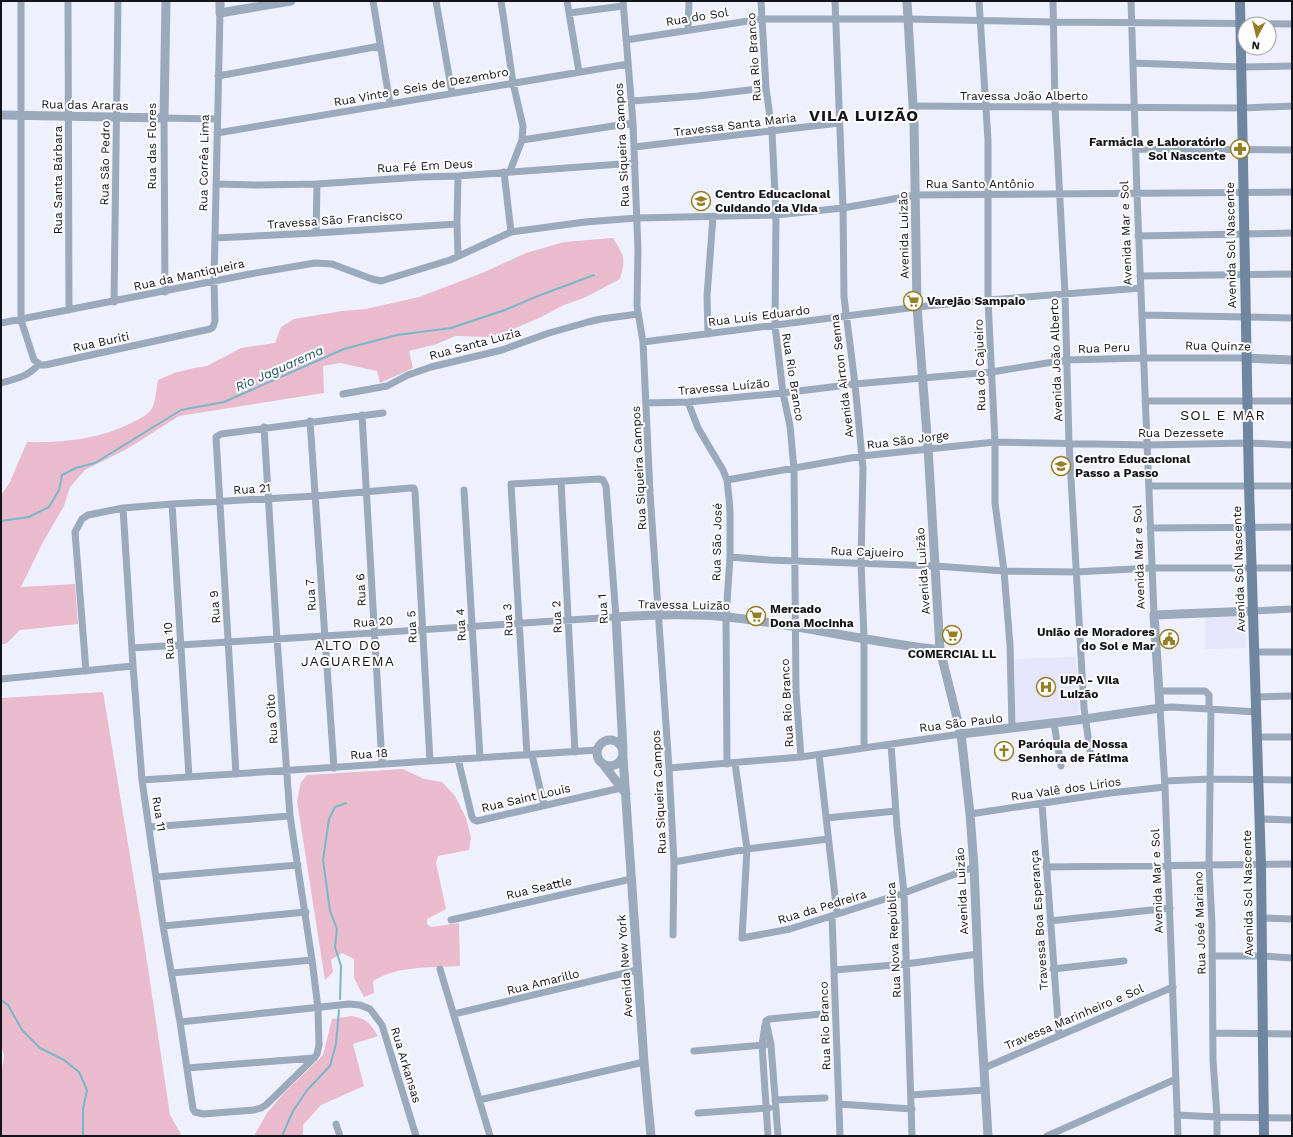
<svg xmlns="http://www.w3.org/2000/svg" width="1293" height="1137" font-family="'Work Sans',sans-serif">
<style>
.built{fill:#e5e5fc}
.green{fill:#eabacd}
.lines{fill:none;stroke-linecap:round;stroke-linejoin:round}
.stream{stroke:#78b7c9;stroke-width:2}
.minor{stroke:#9aa9bb;stroke-width:7}
.tertiary{stroke:#9aa9bb;stroke-width:9}
.secondary{stroke:#6f86a0;stroke-width:10}
.labels{text-anchor:middle;stroke-width:4;stroke-linejoin:round;paint-order:stroke}
.street-label{font-size:12px;fill:#14141b;stroke:#fefefe}
.poi-label{font-size:12px;font-weight:bold;fill:#14141b;stroke:#fefefe;text-anchor:start}
.water-label{font-size:13px;font-style:italic;fill:#1a505e;stroke:#fefefe}
.quarter-label{font-size:14px;letter-spacing:1px;fill:#14141b;stroke:#fefefe}
.district-label{font-size:16px;font-weight:bold;letter-spacing:1px;fill:#14141b;stroke:#fefefe}
</style>
<rect width="100%" height="100%" fill="#eff0fd"/>
<path class="built" d="M1245,615L1246,648L1205,649V617Z
M1076,657L1079,714L1015,723V659Z"/>
<path class="green" d="M613,238C624,256 626,258 620,279L586,297L564,305L539,318L513,329L491,337L455,336L437,344L409,351L413,368L380,383L377,371L340,363L323,366L324,393L179,416L127,449L85,470L70,487L64,506L43,542L21,587L75,584L78,624L20,630L7,643L1,645V495L10,482L27,442C63,443 101,439 133,422C139,419 146,416 151,410C156,403 156,389 158,380L174,373L194,368L207,366L241,348L275,343L281,327L294,319L342,311L366,309L419,297L482,273L526,253L564,242Z
M103,692L143,935L170,1115L182,1136H1V1077L4,1055L1,1046V698Z
M403,769L424,779L442,782L455,796L466,818L471,838L469,850L438,856L436,863L446,909L427,919V924L431,927L459,923L460,966C430,968 399,965 373,981L374,993L364,997L354,978V959L342,953L331,960L333,972L325,980L297,801L301,782L307,775Z
M352,1016C367,1019 370,1023 378,1036L353,1044L364,1086L321,1105L303,1125V1136H254L267,1113L283,1094L323,1055L332,1019Z"/>
<g class="lines">
<path class="stream" d="M1,521L29,517L49,507L59,490L62,475L76,468L95,463L181,410L224,402L344,349L397,335L451,328L505,310L538,296L594,275
M340,999L341,966L335,947L337,929L330,911L323,860L329,819L335,807L346,803
M1,1000L8,1005L22,1030L40,1048L64,1060L79,1072L87,1090L83,1109V1136
M282,1136L293,1111L308,1089L330,1066L336,1044L339,1010"/>
<path class="minor" d="M21,1V320L34,360L41,365H45L210,329L213,327L215,321L214,281L220,13
M68,1L69,310
M373,1L390,104
M436,1L452,93
M501,1L513,83L523,126L522,140L510,171
M567,1L579,72
M623,1L633,123L638,250L637,306L643,342L650,493L669,768L674,862L673,935
M761,1L766,88L772,132L776,215L775,326L783,393L790,426L794,469L796,692L801,757
M835,1L843,208L844,297L855,384L863,468L861,562L864,638V748
M979,1L988,140V300L995,442V503L1004,571L1010,645L1012,728
M1053,1L1055,107L1065,294L1069,443L1084,708L1091,758
M1131,1L1137,194L1154,615
M569,13L623,6
M688,30L689,1
M626,40L761,19H908L1054,22L1292,24
M1133,63L1241,67L1292,66
M218,76L380,46
M632,101L698,96L766,88
M913,106L1242,108L1292,106
M217,133L628,64
M522,140L633,123
M634,147L839,123
M1135,149L1292,150
M504,172L511,232
M458,176L457,224L458,256
M216,184L257,185L317,184L421,177L458,176L635,163
M316,233L317,184
M1138,236L1292,233
M215,238L316,233L457,224
M1140,276L1292,274
M165,292L164,118L217,119
M114,302L118,1
M1142,315L1292,318
M1,323L250,274L315,263L332,264L372,279L381,281L450,260L511,232L585,222L637,218L776,215L843,208L916,195L1292,192
M708,334L707,296L713,217
M643,342L917,307L988,300L1141,288
M1,383C16,379 29,376 39,364
M343,394L387,386L408,375L431,367L502,350L549,333L588,322L601,319L638,314
M1145,401H1292
M688,402L698,428L723,470L727,480L729,498L730,512V557L726,617L727,764
M646,403L688,402L783,393L855,384L991,372L1066,360L1144,358H1246
M362,415L382,764
M310,421L334,768
M727,480L862,456L995,442L1147,445L1248,443L1292,445
M561,481L575,752
M1149,486H1292
M464,490L480,758
M172,504L189,777
M123,508L133,666L142,780L163,926L180,1022L193,1109L195,1112L203,1114L254,1110L261,1108L266,1105L314,1058L317,1054L319,1045L318,1008L312,960L290,816L277,639L264,427
M1150,528L1292,527
M730,557L769,560L935,566L1004,571L1076,572L1152,568H1292
M1253,611L1292,609
M132,648C293,638 455,628 616,617L606,486L603,480L599,479L511,484L527,755
M1255,652H1292
M86,671L75,532L82,519L88,515L123,508L172,504L316,496L411,488H414L415,492L430,761
M1,679L133,666
M1159,691H1205L1209,695V709
M1256,697L1292,696
M1211,709L1209,865L1212,924L1213,1060L1217,1117V1136
M1054,723L1061,766
M1257,737H1292
M891,744L897,827L904,893L912,1136
M532,755L544,805
M819,755L837,914
M458,759L472,817L474,820L477,821L621,788
M735,763L747,849L742,938L790,929L904,893L974,867
M669,768L801,757L961,734
M236,774L216,437L221,434L383,413
M142,780L597,750
M1165,781L1210,779L1292,780
M1042,804L1059,1035
M970,814L1110,793L1165,787
M826,818L896,811
M1260,819L1292,820
M150,827L290,816
M674,862L747,849L828,839
M1046,867L1292,864
M157,877L298,865
M832,916L840,1136
M1262,918L1292,919
M451,920L631,879
M1050,921L1170,908
M163,926L306,912
M1212,956H1263L1292,958
M440,969L490,1136
M1053,969L1124,961
M834,970L906,964L978,954
M172,973L312,960
M454,1014L637,970
M766,1021L771,1045L778,1136
M766,1021L769,1019L822,1014
M180,1022L349,1004L360,1005L370,1009L382,1025L416,1136
M765,1025L762,1045L768,1136
M1213,1033L1292,1034
M694,1051L765,1045
M187,1068L314,1058
M984,1068L1173,987
M911,1095L985,1090
M479,1100L644,1062
M775,1100L825,1098
M839,1104L912,1109
M698,1113L769,1108
M1177,1115L1217,1117L1292,1118
M336,1124L340,1136
M1047,1136L1176,1079
M1178,1136L1165,787L1160,708L1171,707L1209,709L1257,712"/>
<path class="tertiary" d="M220,1V13L291,1
M907,1L914,122L917,307L928,448L940,650L961,734L970,814L974,867L979,986L988,1136
M1,115L164,118L166,1
M1246,358L1292,360
M961,734L1085,719L1160,708L1154,615L1253,611
M597 753a13 13 0 1 1 26 0a13 13 0 1 1-26 0Z
M623,749L616,617C652,615 692,613 728,617C799,625 869,642 940,650
M623,757L644,1062L651,1136
M603,764L626,794"/>
<path class="secondary" d="M1240,1L1249,486L1261,866L1264,1136"/>
</g>
<defs>
<symbol id="pharmacy-ring" viewBox="-11 -11 22 22"><circle r="9.5" fill="#fefefe" stroke="#957e25" stroke-width="1.5"/><path d="M-2-6h4v4h4v4h-4v4h-4v-4h-4v-4h4Z" fill="#957e25"/></symbol>
<symbol id="school-ring" viewBox="-11 -11 22 22"><circle r="9.5" fill="#fefefe" stroke="#957e25" stroke-width="1.5"/><path d="M0-5L7-2L0 1L-7-2ZM-4 1L0 2.5L4 1V4Q0 6-4 4Z" fill="#957e25"/></symbol>
<symbol id="supermarket-ring" viewBox="-11 -11 22 22"><circle r="9.5" fill="#fefefe" stroke="#957e25" stroke-width="1.5"/><path d="M-6-5.5h2.5l.6 2H6L4.5 2H-2.5L-4.4-4H-6ZM-1.5 3.2a1.3 1.3 0 1 0 .1 0ZM3 3.2a1.3 1.3 0 1 0 .1 0Z" fill="#957e25"/></symbol>
<symbol id="civic-ring" viewBox="-11 -11 22 22"><circle r="9.5" fill="#fefefe" stroke="#957e25" stroke-width="1.5"/><path d="M-.6-6.5H3V-4.5H.6V-3L4-1V1h2V6H-6V1h2V-1L-.6-3ZM-1.2 2.5V6h2.4V2.5Z" fill="#957e25"/></symbol>
<symbol id="hospital-ring" viewBox="-11 -11 22 22"><circle r="9.5" fill="#fefefe" stroke="#957e25" stroke-width="1.5"/><path d="M-5-5h3v3.5h4V-5h3V5h-3V1.5h-4V5h-3Z" fill="#957e25"/></symbol>
<symbol id="church-ring" viewBox="-11 -11 22 22"><circle r="9.5" fill="#fefefe" stroke="#957e25" stroke-width="1.5"/><path d="M-1.2-6h2.4v3.5h3.3v2.4h-3.3V6h-2.4V-.1h-3.3v-2.4h3.3Z" fill="#957e25"/></symbol>
</defs>
<g fill-rule="evenodd">
<use href="#pharmacy-ring" x="1229" y="138" width="22" height="22"/>
<use href="#school-ring" x="690" y="190" width="22" height="22"/>
<use href="#supermarket-ring" x="902" y="290" width="22" height="22"/>
<use href="#school-ring" x="1050" y="455" width="22" height="22"/>
<use href="#supermarket-ring" x="745" y="605" width="22" height="22"/>
<use href="#supermarket-ring" x="941" y="624" width="22" height="22"/>
<use href="#civic-ring" x="1158" y="628" width="22" height="22"/>
<use href="#hospital-ring" x="1035" y="676" width="22" height="22"/>
<use href="#church-ring" x="993" y="740" width="22" height="22"/>
</g>
<g class="labels">
<g class="street-label">
<text transform="translate(697 17) rotate(-9)" y="4">Rua do Sol</text>
<text transform="translate(754 57) rotate(-94)" y="4">Rua Rio Branco</text>
<text transform="translate(421 87) rotate(-10)" y="4">Rua Vinte e Seis de Dezembro</text>
<text x="1024" y="100">Travessa João Alberto</text>
<text transform="translate(85 105) rotate(1)" y="4">Rua das Araras</text>
<text transform="translate(735 125) rotate(-7)" y="4">Travessa Santa Maria</text>
<text transform="translate(622 145) rotate(-93)" y="4">Rua Siqueira Campos</text>
<text transform="translate(152 146) rotate(-90)" y="4">Rua das Flores</text>
<text transform="translate(105 163) rotate(-89)" y="4">Rua São Pedro</text>
<text transform="translate(204 163) rotate(-89)" y="4">Rua Corrêa Lima</text>
<text transform="translate(425 166) rotate(-3)" y="4">Rua Fé Em Deus</text>
<text transform="translate(58 180) rotate(-90)" y="4">Rua Santa Bárbara</text>
<text x="980" y="188">Rua Santo Antônio</text>
<text transform="translate(335 220) rotate(-4)" y="4">Travessa São Francisco</text>
<text transform="translate(1126 233) rotate(-92)" y="4">Avenida Mar e Sol</text>
<text transform="translate(904 235) rotate(-91)" y="4">Avenida Luizão</text>
<text transform="translate(1231 245) rotate(-91)" y="4">Avenida Sol Nascente</text>
<text transform="translate(189 275) rotate(-12)" y="4">Rua da Mantiqueira</text>
<text transform="translate(759 316) rotate(-7)" y="4">Rua Luís Eduardo</text>
<text transform="translate(101 342) rotate(-12)" y="4">Rua Buriti</text>
<text transform="translate(475 344) rotate(-15)" y="4">Rua Santa Luzia</text>
<text transform="translate(1218 346) rotate(1)" y="4">Rua Quinze</text>
<text transform="translate(1104 348) rotate(-2)" y="4">Rua Peru</text>
<text transform="translate(1056 360) rotate(-92)" y="4">Avenida João Alberto</text>
<text transform="translate(980 365) rotate(-92)" y="4">Rua do Cajueiro</text>
<text transform="translate(842 376) rotate(-97)" y="4">Avenida Airton Senna</text>
<text transform="translate(793 377) rotate(81)" y="4">Rua Rio Branco</text>
<text transform="translate(724 387) rotate(-5)" y="4">Travessa Luízão</text>
<text x="1181" y="437">Rua Dezessete</text>
<text transform="translate(908 440) rotate(-7)" y="4">Rua São Jorge</text>
<text transform="translate(639 468) rotate(-93)" y="4">Rua Siqueira Campos</text>
<text transform="translate(252 489) rotate(-4)" y="4">Rua 21</text>
<text transform="translate(717 542) rotate(-89)" y="4">Rua São José</text>
<text transform="translate(867 552) rotate(2)" y="4">Rua Cajueiro</text>
<text transform="translate(1139 557) rotate(-92)" y="4">Avenida Mar e Sol</text>
<text transform="translate(1239 569) rotate(-92)" y="4">Avenida Sol Nascente</text>
<text transform="translate(923 571) rotate(-94)" y="4">Avenida Luizão</text>
<text transform="translate(361 590) rotate(-93)" y="4">Rua 6</text>
<text transform="translate(311 595) rotate(-94)" y="4">Rua 7</text>
<text transform="translate(684 605) rotate(1)" y="4">Travessa Luizão</text>
<text transform="translate(215 607) rotate(-94)" y="4">Rua 9</text>
<text transform="translate(603 609) rotate(-94)" y="4">Rua 1</text>
<text transform="translate(557 617) rotate(-93)" y="4">Rua 2</text>
<text transform="translate(508 620) rotate(-93)" y="4">Rua 3</text>
<text transform="translate(373 622) rotate(-4)" y="4">Rua 20</text>
<text transform="translate(461 625) rotate(-93)" y="4">Rua 4</text>
<text transform="translate(412 627) rotate(-93)" y="4">Rua 5</text>
<text transform="translate(169 641) rotate(-94)" y="4">Rua 10</text>
<text transform="translate(787 703) rotate(-93)" y="4">Rua Rio Branco</text>
<text transform="translate(272 719) rotate(-94)" y="4">Rua Oito</text>
<text transform="translate(961 723) rotate(-7)" y="4">Rua São Paulo</text>
<text transform="translate(369 754) rotate(-4)" y="4">Rua 18</text>
<text transform="translate(1066 789) rotate(-8)" y="4">Rua Valê dos Lírios</text>
<text transform="translate(659 792) rotate(-93)" y="4">Rua Siqueira Campos</text>
<text transform="translate(526 798) rotate(-13)" y="4">Rua Saint Louis</text>
<text transform="translate(159 814) rotate(81)" y="4">Rua 11</text>
<text transform="translate(1157 881) rotate(-92)" y="4">Avenida Mar e Sol</text>
<text transform="translate(539 888) rotate(-13)" y="4">Rua Seattle</text>
<text transform="translate(962 891) rotate(-93)" y="4">Avenida Luizão</text>
<text transform="translate(1248 893) rotate(-91)" y="4">Avenida Sol Nascente</text>
<text transform="translate(822 907) rotate(-17)" y="4">Rua da Pedreira</text>
<text transform="translate(1039 920) rotate(-94)" y="4">Travessa Boa Esperança</text>
<text transform="translate(1200 923) rotate(-92)" y="4">Rua José Mariano</text>
<text transform="translate(894 940) rotate(-93)" y="4">Rua Nova República</text>
<text transform="translate(625 966) rotate(-94)" y="4">Avenida New York</text>
<text transform="translate(543 982) rotate(-14)" y="4">Rua Amarillo</text>
<text transform="translate(1074 1017) rotate(-23)" y="4">Travessa Marinheiro e Sol</text>
<text transform="translate(825 1026) rotate(-92)" y="4">Rua Rio Branco</text>
<text transform="translate(406 1065) rotate(73)" y="4">Rua Arkansas</text>
</g>
<g class="poi-label">
<text x="1226" y="146" text-anchor="end">Farmácia e Laboratório<tspan x="1226" dy="14">Sol Nascente</tspan></text>
<text x="715" y="198">Centro Educacional<tspan x="715" dy="14">Cuidando da Vida</tspan></text>
<text x="927" y="305">Varejão Sampaio</text>
<text x="1075" y="463">Centro Educacional<tspan x="1075" dy="14">Passo a Passo</tspan></text>
<text x="770" y="613">Mercado<tspan x="770" dy="14">Dona Mocinha</tspan></text>
<text x="1155" y="636" text-anchor="end">União de Moradores<tspan x="1155" dy="14">do Sol e Mar</tspan></text>
<text x="952" y="658" text-anchor="middle">COMERCIAL LL</text>
<text x="1060" y="684">UPA - Vila<tspan x="1060" dy="14">Luizão</tspan></text>
<text x="1018" y="748">Paróquia de Nossa<tspan x="1018" dy="14">Senhora de Fátima</tspan></text>
</g>
<g class="water-label">
<text transform="translate(279 368) rotate(-24)" y="5">Rio Jaguarema</text>
</g>
<g class="quarter-label">
<text x="1223" y="420">SOL E MAR</text>
<text x="348" y="650">ALTO DO<tspan x="348" dy="16">JAGUAREMA</tspan></text>
</g>
<g class="district-label">
<text x="864" y="121">VILA LUIZÃO</text>
</g>
</g>
<rect width="1293" height="1137" fill="none" stroke="#14141b" stroke-width="4"/>
<g transform="translate(1257 36) rotate(187)"><circle r="19" fill="#fefefe" stroke="#a0a0a3"/>
<path d="M0-3L7 15L0 10L-7 15Z" fill="#957e25"/>
<text y="-6" font-size="11" font-weight="bold" text-anchor="middle" fill="#14141b">N</text>
</g>
</svg>
